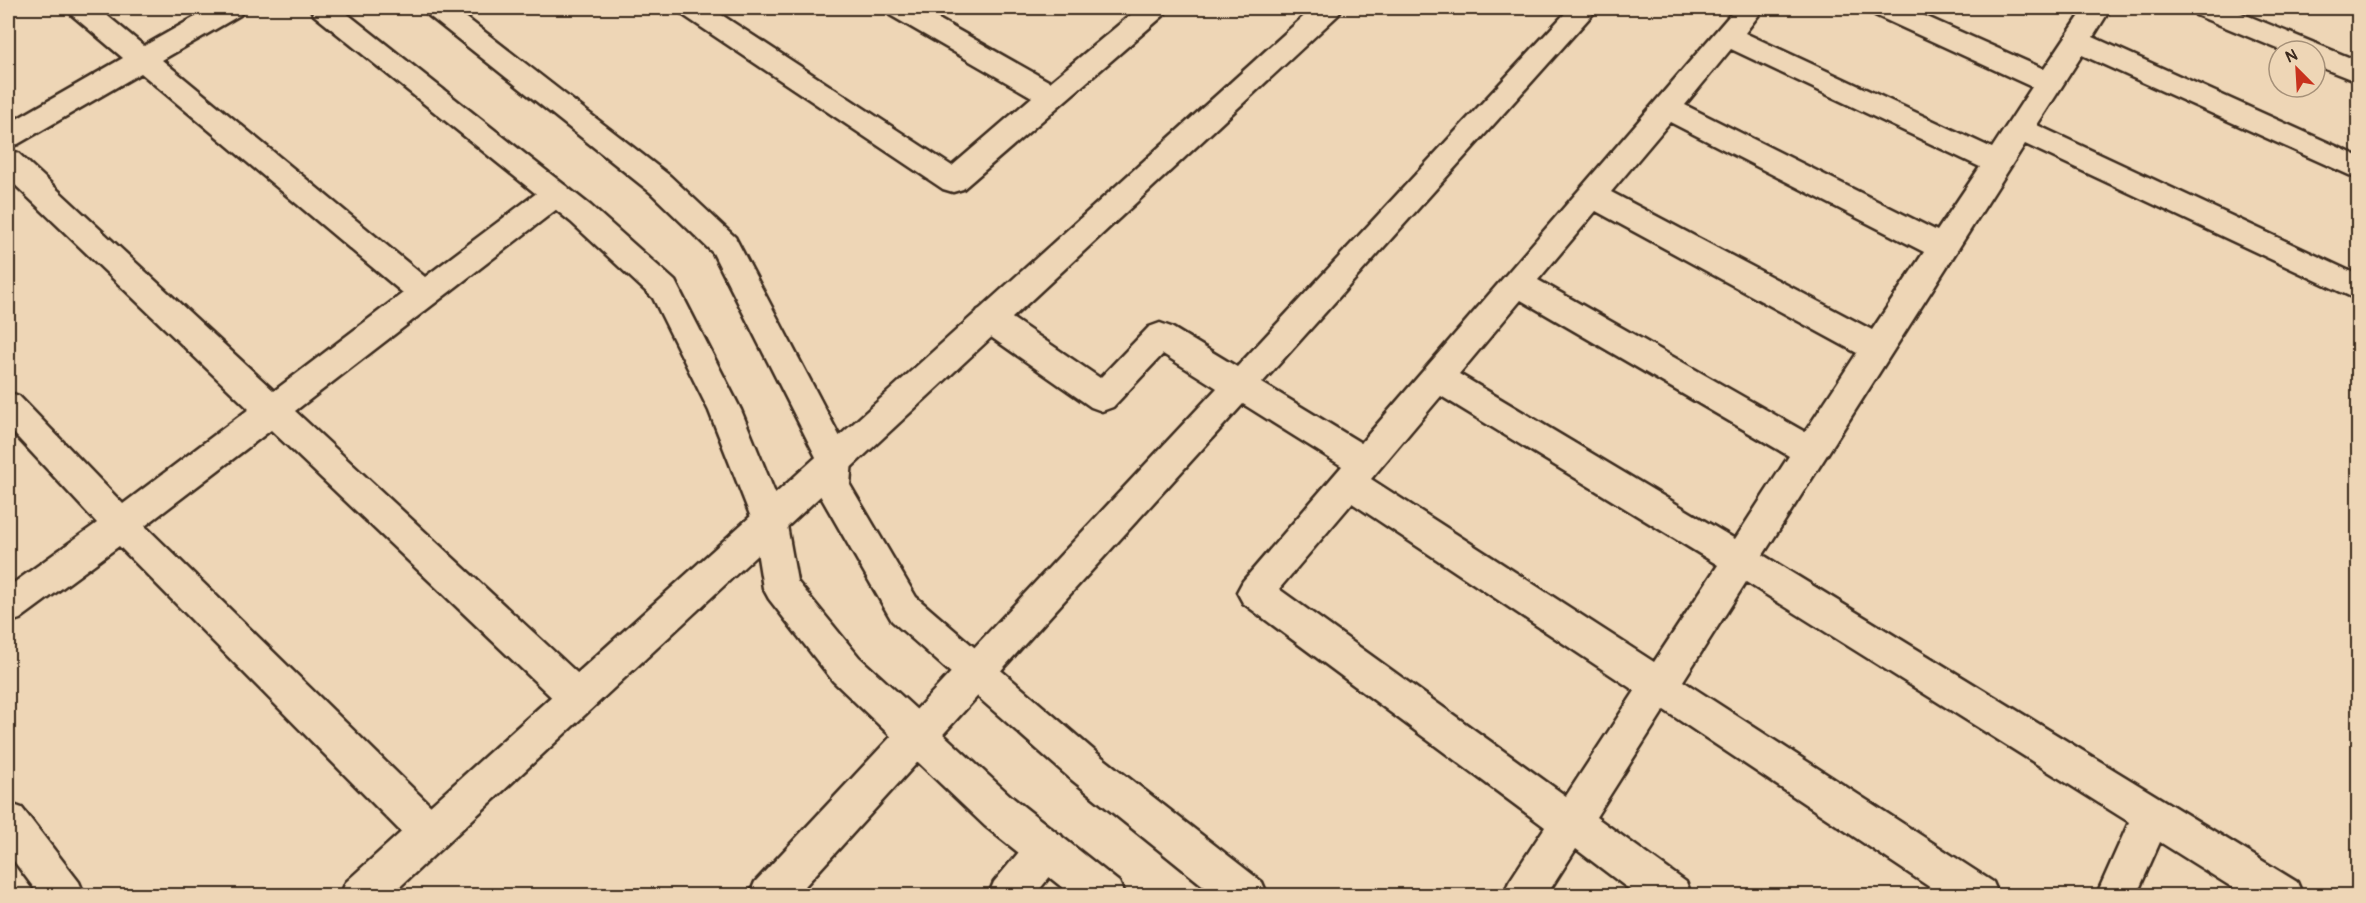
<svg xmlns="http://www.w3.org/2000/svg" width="2366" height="903" font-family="Pangolin,sans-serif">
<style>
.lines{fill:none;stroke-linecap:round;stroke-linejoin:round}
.minor-casing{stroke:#3b2a1e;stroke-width:5}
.tertiary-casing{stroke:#3b2a1e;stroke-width:5}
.secondary-casing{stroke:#3b2a1e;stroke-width:5}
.minor{fill:#eed6b6;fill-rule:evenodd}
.tertiary{fill:#eed6b6;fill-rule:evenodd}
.secondary{fill:#eed6b6;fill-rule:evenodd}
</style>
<rect width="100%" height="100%" fill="#eed6b6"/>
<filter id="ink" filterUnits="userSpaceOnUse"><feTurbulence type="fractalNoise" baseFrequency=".0167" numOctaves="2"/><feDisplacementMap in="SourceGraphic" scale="12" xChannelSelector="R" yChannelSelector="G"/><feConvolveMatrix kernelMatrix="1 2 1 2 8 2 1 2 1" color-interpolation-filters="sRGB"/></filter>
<g filter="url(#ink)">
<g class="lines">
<defs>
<path id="minor" d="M68,8H98L144,46L211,8H244L240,15L162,60L425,277L546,186L556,183L566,186L571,194L566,202L295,411L590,685L595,697L590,709L577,715L564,709L271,430L145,526L443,818L448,832L443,846L429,851L415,846L119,546L20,619L8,623V587L97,523L8,427V392L19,396L123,504L249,409L8,178V150L18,153L274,391L403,293L141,73L18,144L8,147V124L123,58L72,15Z
M679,8H711L952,166L1032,97L890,15L886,8H919L1050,82L1139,8H1168L1164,15L963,189L953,192L943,189L683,15Z
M1570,8H1598L1262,383L1361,443L1736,8H1764L1745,33L1992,148L2032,87L1875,15L1871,8H1907L2044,69L2085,8H2111L2093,37L2358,156V179L2082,55L2037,125L2358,275V300L2025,144L1763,555L2297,882L2303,896H2246L2160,842L2136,896H2096L2129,822L1746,582L1683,681L1993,882L1999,896H1943L1664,710L1596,817L1686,882L1692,896H1638L1576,849L1546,896H1503L1509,882L1545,827L1243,603L1237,592L1243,581L1342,466L1243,404L796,896H749L755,882L1217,388L1163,354L1113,407L1102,411L1091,407L978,328L973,319L978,310L989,306L1000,310L1100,378L1149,327L1160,323L1171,327L1237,367ZM1731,49L1980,167L1937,231L1685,105ZM1670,122L1924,252L1872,330L1611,192ZM1596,211L1857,353L1805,432L1538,280ZM1521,300L1789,456L1735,539L1459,374ZM1441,396L1718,565L1654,662L1371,479ZM1352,503L1635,691L1566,796L1279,589Z
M2192,8H2229L2358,61V82L2315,65V51H2283L2196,15Z
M8,803L22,808L79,882L85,896H40L8,853Z
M1047,830L1061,835L1066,849L1061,863L1034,896H988L994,882L1033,835Z"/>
<path id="tertiary" d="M1313,8H1342L1338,15L390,896H340L346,882Z"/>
<path id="secondary" d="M310,8H340L591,206L675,281L741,410L786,520L797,581L859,657L1013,798L1119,882L1125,896H1073L985,826L833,681L769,599L763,588L752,520L709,411L653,298L571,222L314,15Z
M424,8H454L670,176L735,237L852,460L850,485L916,597L1098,754L1262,882L1268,896H1216L1072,780L892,621L821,497L816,487L818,461L713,253L650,192L428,15Z"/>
</defs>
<use href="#minor" class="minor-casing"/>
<use href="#tertiary" class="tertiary-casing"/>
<use href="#secondary" class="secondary-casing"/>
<use href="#minor" class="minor"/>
<use href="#tertiary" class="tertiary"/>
<use href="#secondary" class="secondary"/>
</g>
</g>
<rect width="2366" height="903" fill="none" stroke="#eed6b6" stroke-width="30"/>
<rect x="15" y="15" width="2336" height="873" fill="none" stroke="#3b2a1e" stroke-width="2" filter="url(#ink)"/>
<g transform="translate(2297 69) rotate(336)"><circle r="28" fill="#eed6b6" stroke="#a69179" stroke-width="1.5"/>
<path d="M0-4.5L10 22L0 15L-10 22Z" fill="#c8321e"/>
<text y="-9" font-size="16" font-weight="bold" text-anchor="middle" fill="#3b2a1e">N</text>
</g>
</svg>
